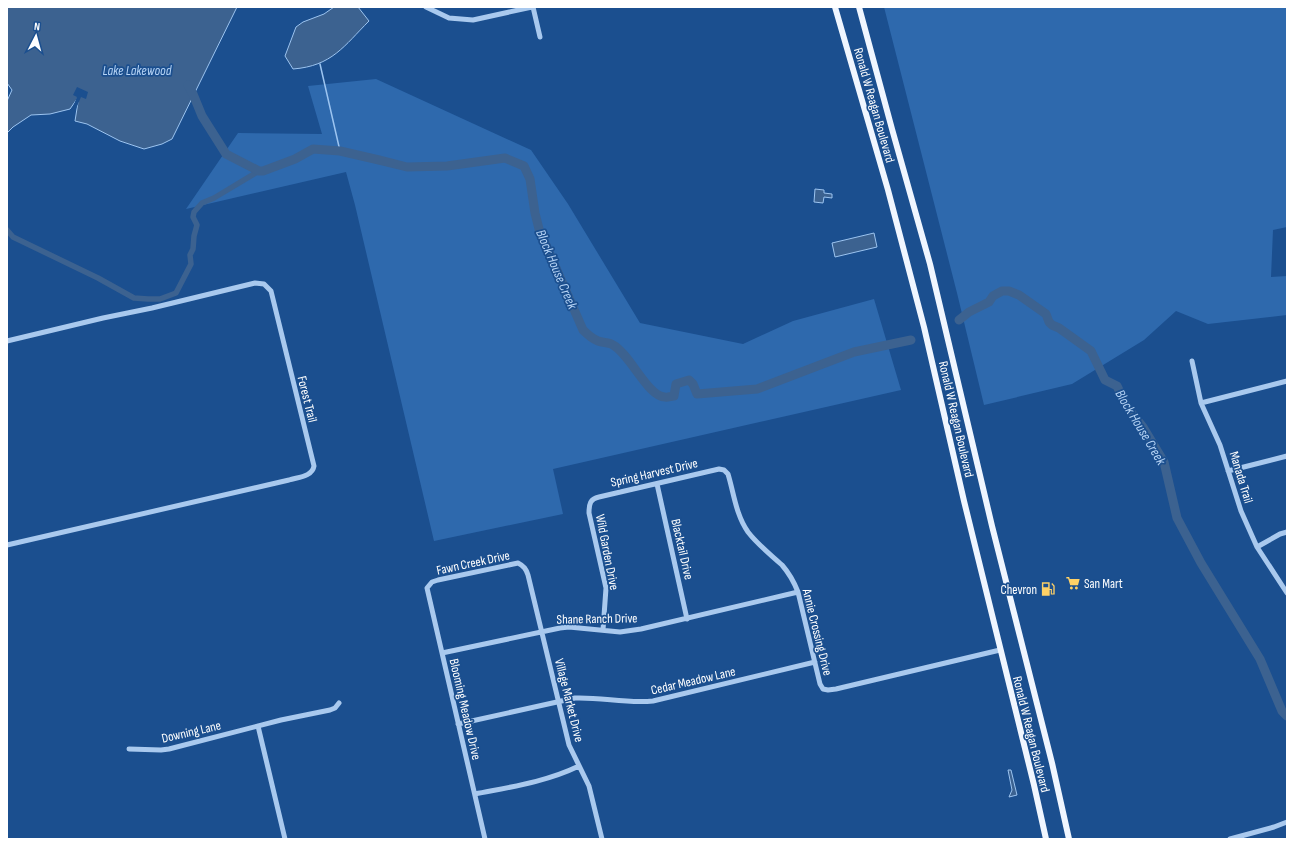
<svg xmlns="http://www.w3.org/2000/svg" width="1294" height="846" font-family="'Sofia Sans Condensed',sans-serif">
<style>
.green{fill:#2e69ad}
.water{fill:#3c6290;stroke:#9cc4f0}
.pier{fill:#1b4f8f}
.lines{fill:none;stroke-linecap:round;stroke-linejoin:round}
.stream{stroke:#9cc4f0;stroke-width:1.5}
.canal{stroke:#3c6290;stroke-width:5.5}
.river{stroke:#3c6290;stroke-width:9}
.minor{stroke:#a9c9ee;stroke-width:5}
.major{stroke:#f0f6ff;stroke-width:6}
.labels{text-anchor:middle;stroke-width:3.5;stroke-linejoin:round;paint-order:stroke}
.street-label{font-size:13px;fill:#fff;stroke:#1b4f8f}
.poi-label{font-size:13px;fill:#fff;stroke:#1b4f8f;text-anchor:start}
.water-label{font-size:14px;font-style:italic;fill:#b5d3f5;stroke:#1b4f8f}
</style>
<rect width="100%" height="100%" fill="#1b4f8f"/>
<path class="green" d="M884,7H1287V227L1273,230L1271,277L1287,276V315L1208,324L1176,311L1144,340L1072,384L984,405L957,293Z
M376,79L531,150L568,204L640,323L743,344L793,321L874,299L901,390L553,469L563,514L434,541L355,205L346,172L186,209L238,133L322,134L308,86Z"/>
<path class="water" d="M7,7H237L172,139L162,144L144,149L120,141L87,124L75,121L79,96L70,109L50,114L31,115L13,127L7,133V101L12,90L7,83Z
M334,7H358L369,21C344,46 332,66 293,69L285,56L296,27L303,22L324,14Z
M815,189L824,190V193L832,194V198L824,197L823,203L814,202Z
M874,233L877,247L835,257L832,243Z
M1008,770H1011L1017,795L1009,797L1012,790Z"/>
<path class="pier" d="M77,87L88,92L86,99L81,97L75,111L77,103L72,109L77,97L73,95Z"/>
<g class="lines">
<path class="stream" d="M320,64L340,151"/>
<path class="canal" d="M7,230L13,237L98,278L134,298L148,299H160L176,293L191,264L190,255L193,249L194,236L197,225L193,217L194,212L202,203L214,198L259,171"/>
<path class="river" d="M188,85L193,94L202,116L226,154L259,171H263L295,159L313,149L340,151L379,160L407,167L447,166L505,158L524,166L530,179L535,213L539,229L583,330C587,334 593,339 598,341C603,343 609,342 613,345C630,354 648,397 665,397C667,398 671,396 674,396L676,384L689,380L693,384L697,394L757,389L854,352L911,340
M959,320L969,312L989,302L993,296L1002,291H1009L1019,295L1046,314L1049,322L1052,325L1059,328L1091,351L1105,380L1117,386L1127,407L1143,427L1164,462L1177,518L1201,563L1260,659L1282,711L1287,716"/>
<path class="minor" d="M426,7L449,18L473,20L532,7
M533,7L540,37
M7,341L103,318L152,308L255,283L264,284L271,291L272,295L314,466C312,477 298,477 289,480L7,545
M1192,361L1201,403L1220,445L1241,511L1257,547L1287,593
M1201,403L1287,381
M1228,471L1287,456
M657,484L687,619
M1257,547L1280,534L1287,532
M603,630L606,588L589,513C589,504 590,499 599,497L719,469L724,470L728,474C734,494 736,515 748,532C758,545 770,554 782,565C789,573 794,582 798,592L820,684L823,689L828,690L836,689L1000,650
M442,653L560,628L569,627L620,632L641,629L798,592
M458,724L575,698C602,697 627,704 653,701L815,662
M258,726L285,839
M129,749L161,750L169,749L281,720L330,710L335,708L339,703
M475,794C510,787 546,782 579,766
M485,839L427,588L432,582L438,580L518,563C524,566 526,569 528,575L569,745L589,786L602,839
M1230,839L1274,827L1287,822"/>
<path class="major" d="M835,7L888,190L924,327L964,501L1034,785L1046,839
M859,7L892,129L930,264L992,526L1052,763L1069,839"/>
</g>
<defs>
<symbol id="supermarket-bare" viewBox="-9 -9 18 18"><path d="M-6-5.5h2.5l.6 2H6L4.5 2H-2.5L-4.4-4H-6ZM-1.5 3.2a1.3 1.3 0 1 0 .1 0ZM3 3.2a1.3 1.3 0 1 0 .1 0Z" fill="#ffd166" stroke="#1b4f8f" stroke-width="2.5" paint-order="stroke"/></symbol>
<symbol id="fuel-bare" viewBox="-9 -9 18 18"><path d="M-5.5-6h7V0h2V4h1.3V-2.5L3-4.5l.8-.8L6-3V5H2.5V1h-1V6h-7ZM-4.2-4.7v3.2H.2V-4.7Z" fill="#ffd166" stroke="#1b4f8f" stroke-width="2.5" paint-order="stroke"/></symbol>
</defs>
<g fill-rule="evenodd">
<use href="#supermarket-bare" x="1063" y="573" width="20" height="20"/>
<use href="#fuel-bare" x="1038" y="579" width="20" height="20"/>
</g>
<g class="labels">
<g class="street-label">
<text transform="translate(875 105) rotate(74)" y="5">Ronald W Reagan Boulevard</text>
<text transform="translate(308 399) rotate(76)" y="5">Forest Trail</text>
<text transform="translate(957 419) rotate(77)" y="5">Ronald W Reagan Boulevard</text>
<text transform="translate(654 472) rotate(-13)" y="5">Spring Harvest Drive</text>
<text transform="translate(1242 477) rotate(73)" y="5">Manada Trail</text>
<text transform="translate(683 549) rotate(77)" y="5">Blacktail Drive</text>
<text transform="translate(608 552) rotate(79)" y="5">Wild Garden Drive</text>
<text transform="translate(473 562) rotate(-12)" y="5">Fawn Creek Drive</text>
<text transform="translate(597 618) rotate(-1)" y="5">Shane Ranch Drive</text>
<text transform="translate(818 632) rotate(76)" y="5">Annie Crossing Drive</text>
<text transform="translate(693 680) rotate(-13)" y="5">Cedar Meadow Lane</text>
<text transform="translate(570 700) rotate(76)" y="5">Village Market Drive</text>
<text transform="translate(466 709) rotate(77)" y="5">Blooming Meadow Drive</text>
<text transform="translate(191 731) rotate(-13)" y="5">Downing Lane</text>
<text transform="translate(1032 734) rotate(76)" y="5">Ronald W Reagan Boulevard</text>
</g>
<g class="poi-label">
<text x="1084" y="588">San Mart</text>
<text x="1037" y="594" text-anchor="end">Chevron</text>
</g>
<g class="water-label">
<text x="137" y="75">Lake Lakewood</text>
<text transform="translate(557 269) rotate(67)" y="5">Block House Creek</text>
<text transform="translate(1141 427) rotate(59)" y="5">Block House Creek</text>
</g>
</g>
<rect width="1294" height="846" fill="none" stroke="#ffffff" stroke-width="16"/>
<g transform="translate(36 36) rotate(6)" stroke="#1b4f8f" stroke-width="3" paint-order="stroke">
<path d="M0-3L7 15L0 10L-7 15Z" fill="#ffffff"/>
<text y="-6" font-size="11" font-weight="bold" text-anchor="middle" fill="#ffffff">N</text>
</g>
</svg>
